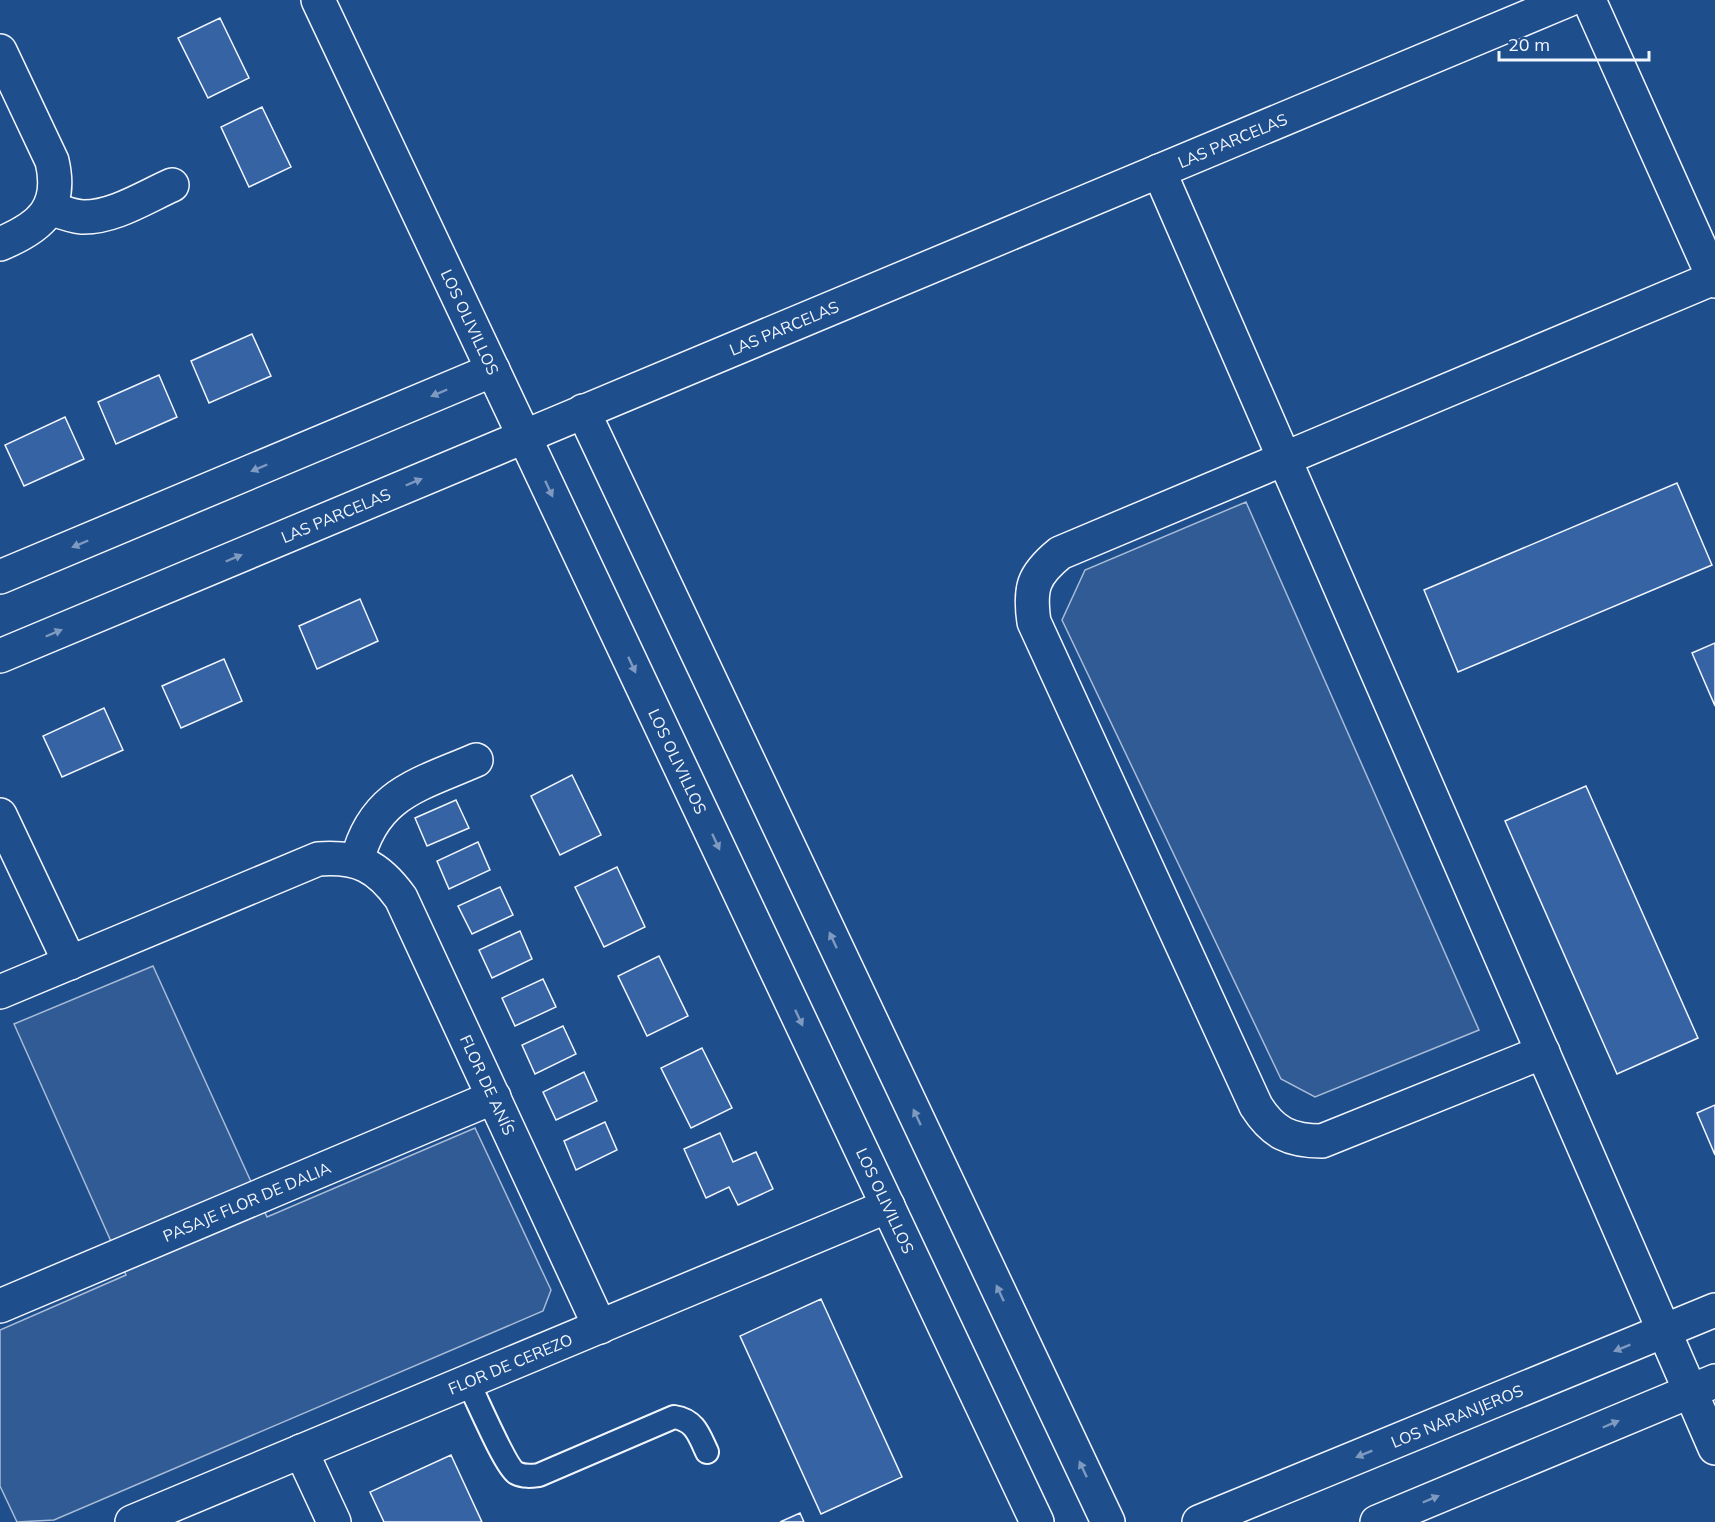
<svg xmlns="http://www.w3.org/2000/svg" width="1715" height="1522" font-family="Mulish,sans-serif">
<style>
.built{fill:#305b95;stroke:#a8bbd7;stroke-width:1.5}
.building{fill:#3563a3;stroke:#f2f6ff;stroke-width:1.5}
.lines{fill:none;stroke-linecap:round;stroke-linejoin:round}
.service-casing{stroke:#f2f6ff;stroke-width:26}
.minor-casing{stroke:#f2f6ff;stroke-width:36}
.service{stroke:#1f4e8c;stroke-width:22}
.minor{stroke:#1f4e8c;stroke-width:33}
.oneway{fill:#7e9ac0}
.labels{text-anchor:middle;stroke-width:4.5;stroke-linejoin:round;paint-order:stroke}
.street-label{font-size:16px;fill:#f2f6ff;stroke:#1f4e8c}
</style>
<rect width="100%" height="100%" fill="#1f4e8c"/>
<path class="built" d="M1246,502L1479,1030L1315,1097L1281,1079L1062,620L1085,570Z
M153,966L267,1217L475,1128L551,1290L543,1311L54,1520L17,1522L0,1486V1330L126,1275L14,1024Z"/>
<path class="building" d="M220,18L249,78L208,98L178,38Z
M262,107L291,167L249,187L221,127Z
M252,334L271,376L209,403L191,361Z
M159,375L177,417L116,444L98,402Z
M65,417L84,459L24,486L5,445Z
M1677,483L1712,565L1458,672L1424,590Z
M360,599L378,641L317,669L299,626Z
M1715,643V706L1692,653Z
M224,659L242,701L181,728L162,686Z
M104,708L123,750L62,777L43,736Z
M572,775L601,835L560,855L531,796Z
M1586,786L1698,1038L1617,1074L1505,821Z
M456,800L469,828L427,846L415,818Z
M478,842L490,870L449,889L437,861Z
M617,867L645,927L604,947L575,887Z
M500,887L513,915L472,934L458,906Z
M520,931L532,959L492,978L479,950Z
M659,956L688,1016L647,1036L618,976Z
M543,979L556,1007L515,1026L502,998Z
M563,1026L576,1054L535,1074L522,1045Z
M702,1048L732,1108L691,1128L661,1068Z
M584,1072L597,1101L556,1120L543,1092Z
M1715,1105V1155L1697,1113Z
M605,1122L617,1150L576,1170L564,1141Z
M720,1133L733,1162L756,1152L773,1189L738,1205L729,1187L706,1198L684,1149Z
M821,1299L902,1477L821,1514L740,1336Z
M451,1455L482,1522H384L370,1492Z
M800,1513L804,1522H780Z"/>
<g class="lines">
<defs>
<path id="service" d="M468,1382C476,1397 505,1466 516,1473C524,1477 531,1476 539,1475L674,1417C695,1420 699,1435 707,1452"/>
<g id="minor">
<path id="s1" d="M318,0L1037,1522"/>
<path d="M1589,0L1715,281"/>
<path d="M0,51L52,161C63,208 41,227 0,244"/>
<path d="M1159,171L1715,1448"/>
<path d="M50,208C61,212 71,216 82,217C113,218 145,197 172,185"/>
<path d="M583,411L1108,1522"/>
<path d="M0,577L493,370"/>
<path id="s2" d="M0,656L1568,0"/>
<path d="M0,815L70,963"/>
<path d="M357,861C374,793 419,785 476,760"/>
<path id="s3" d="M0,992L318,859C358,856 378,866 401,898L600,1327"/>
<path d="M1543,1052L1322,1141C1290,1141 1273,1133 1256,1106L1034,622C1029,588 1033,575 1060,553L1714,278"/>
<path id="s4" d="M0,1306L494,1097"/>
<path d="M301,1451L334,1522"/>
<path id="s5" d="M132,1522L888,1206"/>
<path id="s6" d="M1199,1522L1715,1310"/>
<path d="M1377,1522L1715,1381"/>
</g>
</defs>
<use href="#service" class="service-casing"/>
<use href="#minor" class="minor-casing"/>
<use href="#service" class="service"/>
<use href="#minor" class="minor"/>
</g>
<defs><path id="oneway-solid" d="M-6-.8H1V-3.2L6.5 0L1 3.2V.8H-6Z" transform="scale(1.5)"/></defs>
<g class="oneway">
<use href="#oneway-solid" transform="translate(439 393) rotate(157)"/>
<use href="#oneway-solid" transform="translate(259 468) rotate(157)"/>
<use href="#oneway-solid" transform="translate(414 482) rotate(-23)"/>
<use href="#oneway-solid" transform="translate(549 489) rotate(65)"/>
<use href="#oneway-solid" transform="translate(80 544) rotate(157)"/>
<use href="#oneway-solid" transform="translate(234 558) rotate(-23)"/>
<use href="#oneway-solid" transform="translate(54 633) rotate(-23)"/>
<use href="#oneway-solid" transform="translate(632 665) rotate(65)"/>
<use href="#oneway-solid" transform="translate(716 842) rotate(65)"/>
<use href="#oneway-solid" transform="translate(833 940) rotate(-115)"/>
<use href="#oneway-solid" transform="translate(799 1018) rotate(65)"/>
<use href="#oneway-solid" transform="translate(917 1117) rotate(-115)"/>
<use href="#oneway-solid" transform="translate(1000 1293) rotate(-115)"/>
<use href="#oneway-solid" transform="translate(1622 1348) rotate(158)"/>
<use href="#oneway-solid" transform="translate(1611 1424) rotate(-23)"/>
<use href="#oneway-solid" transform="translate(1364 1454) rotate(158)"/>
<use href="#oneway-solid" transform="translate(1083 1469) rotate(-115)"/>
<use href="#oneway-solid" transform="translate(1431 1499) rotate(-23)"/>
</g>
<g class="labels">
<g class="street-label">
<text dy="6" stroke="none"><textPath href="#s2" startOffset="1336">LAS PARCELAS</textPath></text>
<text dy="6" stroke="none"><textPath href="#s1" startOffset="356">LOS OLIVILLOS</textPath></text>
<text dy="6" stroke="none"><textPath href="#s2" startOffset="850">LAS PARCELAS</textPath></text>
<text dy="6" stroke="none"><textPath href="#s2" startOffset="364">LAS PARCELAS</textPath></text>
<text dy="6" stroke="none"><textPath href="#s1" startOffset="842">LOS OLIVILLOS</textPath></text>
<text dy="6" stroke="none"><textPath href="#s3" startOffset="648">FLOR DE ANÍS</textPath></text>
<text dy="6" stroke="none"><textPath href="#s1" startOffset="1328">LOS OLIVILLOS</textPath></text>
<text dy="6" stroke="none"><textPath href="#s4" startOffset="268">PASAJE FLOR DE DALIA</textPath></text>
<text dy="6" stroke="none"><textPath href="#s5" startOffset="410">FLOR DE CEREZO</textPath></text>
<text dy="6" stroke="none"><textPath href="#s6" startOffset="279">LOS NARANJEROS</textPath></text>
</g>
</g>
<path d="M1499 51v9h150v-9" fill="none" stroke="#f2f6ff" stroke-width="3"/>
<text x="1508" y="51" font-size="18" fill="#f2f6ff" stroke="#1f4e8c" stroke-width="4.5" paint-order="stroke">20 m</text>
</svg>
